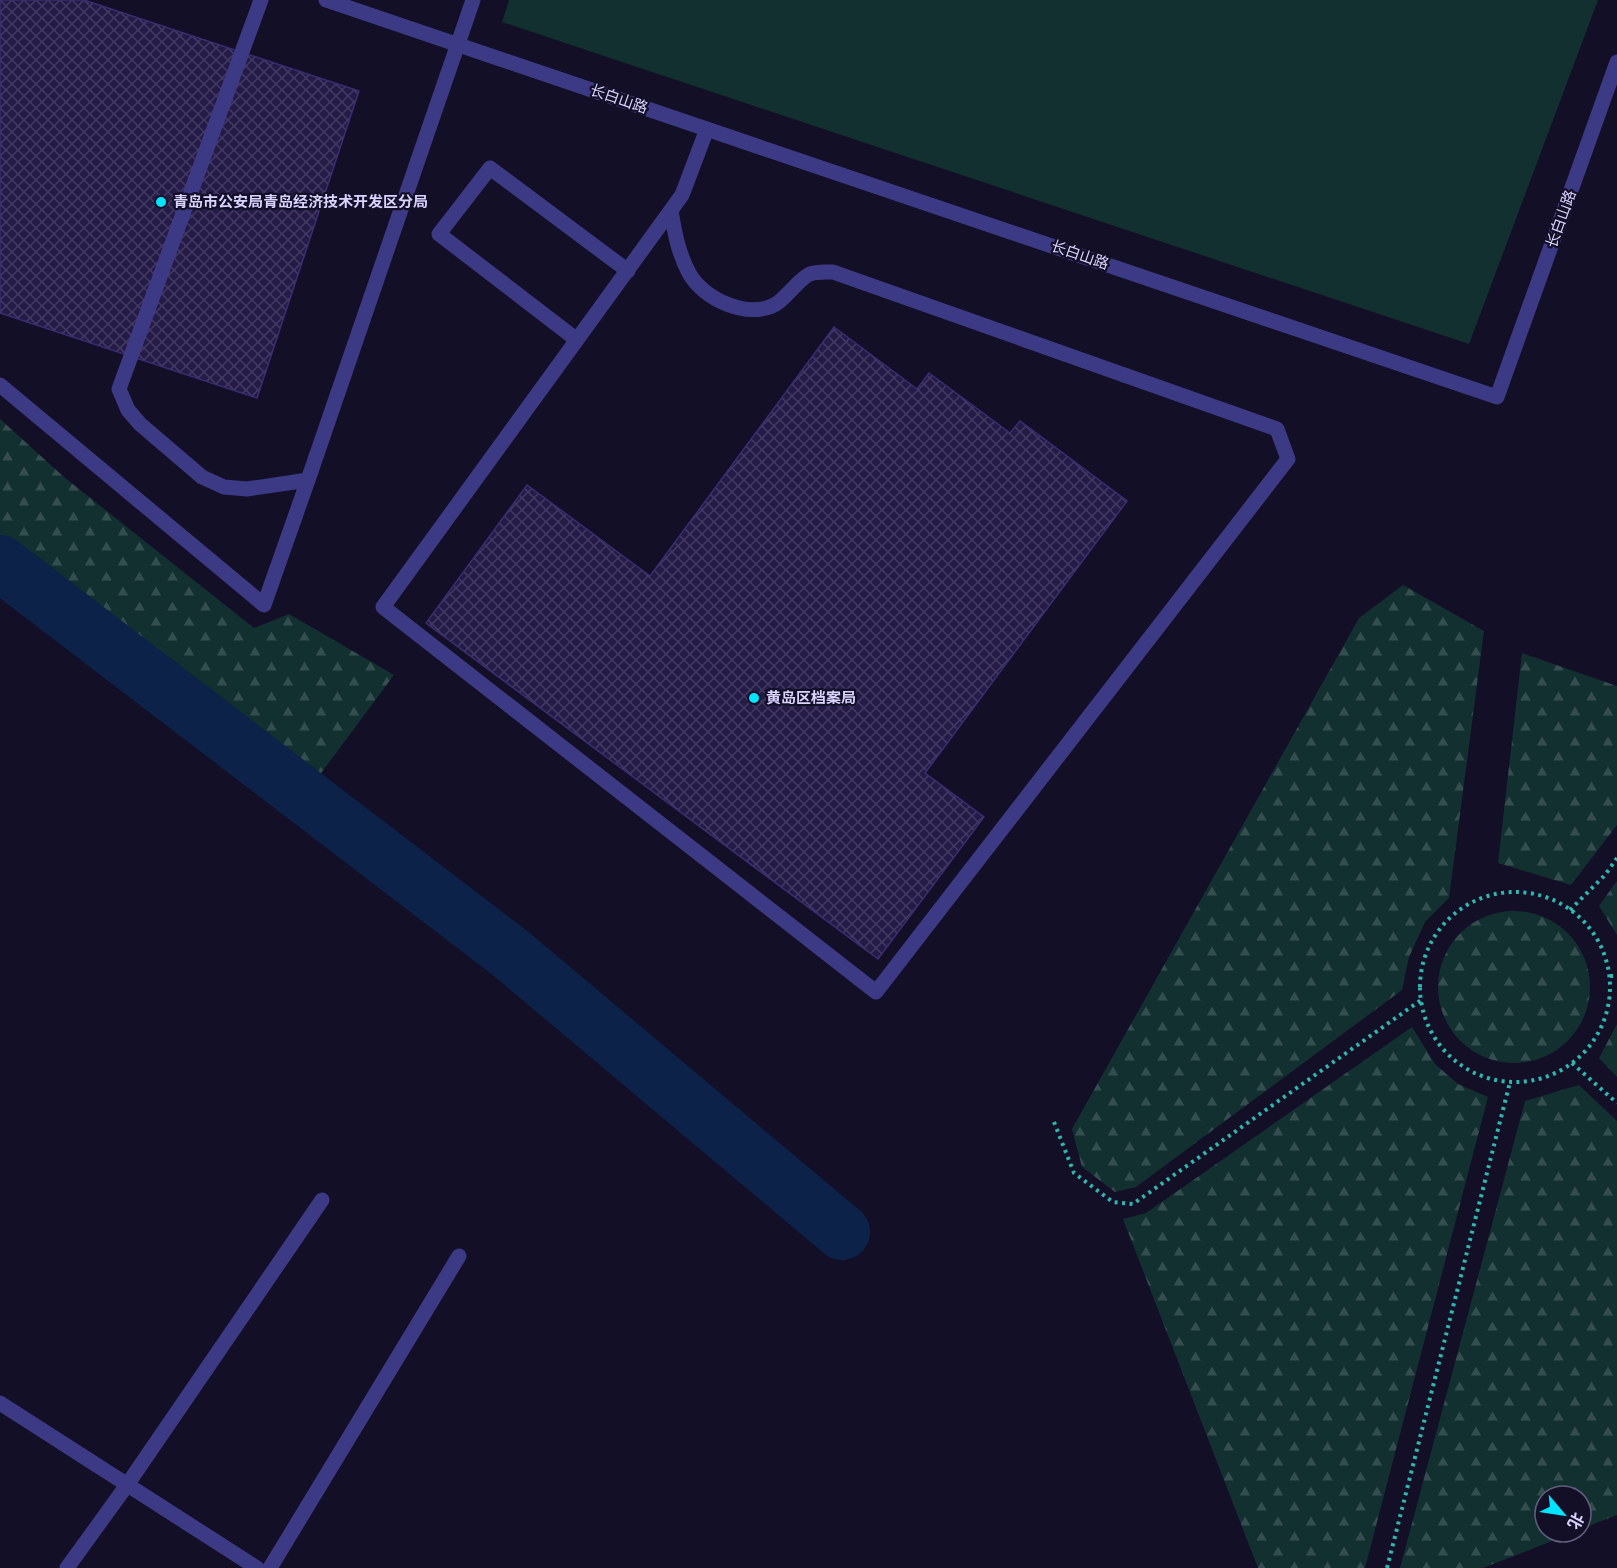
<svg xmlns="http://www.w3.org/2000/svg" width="1617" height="1568" font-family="Raleway,'Noto Sans SC',sans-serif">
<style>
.green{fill:#12302f}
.forest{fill:url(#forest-firs)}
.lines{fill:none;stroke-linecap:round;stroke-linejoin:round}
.river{stroke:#0c2248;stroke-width:56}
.building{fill:url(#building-cross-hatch);stroke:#3b2d73;stroke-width:1.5}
.path{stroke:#2fb8b0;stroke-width:4;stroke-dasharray:3 4.5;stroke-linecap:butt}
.service{stroke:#3d3a85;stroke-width:15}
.minor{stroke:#3d3a85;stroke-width:15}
.poi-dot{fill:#00e5ff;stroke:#130f26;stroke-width:2}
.labels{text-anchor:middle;stroke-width:4.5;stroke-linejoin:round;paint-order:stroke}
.street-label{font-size:15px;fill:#d9d4ff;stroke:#130f26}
.poi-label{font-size:15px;font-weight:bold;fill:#d9d4ff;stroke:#130f26;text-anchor:start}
</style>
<defs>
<pattern id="forest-firs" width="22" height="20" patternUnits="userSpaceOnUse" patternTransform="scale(1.5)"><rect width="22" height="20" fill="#12302f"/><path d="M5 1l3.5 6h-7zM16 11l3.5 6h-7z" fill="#344d4e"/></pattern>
<pattern id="building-cross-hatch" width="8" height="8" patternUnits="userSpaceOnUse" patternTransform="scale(1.5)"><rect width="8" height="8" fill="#241b47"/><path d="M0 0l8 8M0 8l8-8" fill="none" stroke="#433b63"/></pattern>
</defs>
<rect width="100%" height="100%" fill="#130f26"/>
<path class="green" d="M509,0H1598L1469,344L502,22Z"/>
<path class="forest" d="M0,419L64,477L254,628L289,614L394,675L310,788L0,552Z
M1403,585L1484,631L1449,898L1425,922L1409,957L1402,990L1136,1187L1115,1192L1082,1167L1072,1129L1359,618Z
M1522,653L1617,686V825L1571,885L1498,863Z
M1617,881V935L1599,906Z
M1438 987a76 76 0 1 1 152 0a76 76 0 1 1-152 0Z
M1617,1024V1077L1599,1058Z
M1412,1027L1435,1064L1458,1084L1488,1097L1365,1568H1258L1123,1219L1146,1213Z
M1579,1085L1617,1121V1515L1581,1529V1496H1545V1532H1575L1483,1568H1400L1525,1101Z"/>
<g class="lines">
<path class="river" d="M0,563L510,953L842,1232"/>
</g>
<path class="building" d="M0,0H84L359,91L257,398L0,313Z
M834,327L917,389L929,373L1010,433L1020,421L1127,501L925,773L984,817L878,959L426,623L527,485L650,576Z"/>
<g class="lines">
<path class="path" d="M1420 987a95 95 0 1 1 190 0a95 95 0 1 1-190 0Z
M1570,910L1605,875L1617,858
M1610,976H1617
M1572,1063L1617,1103
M1054,1122L1074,1173L1113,1202L1133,1204L1421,1000
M1387,1568L1510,1082"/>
<path class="service" d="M671,211C675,234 678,252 689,273C703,299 748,320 776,304C786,298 801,277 810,274C817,271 827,272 833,272L1277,429L1288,459L876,992L383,607L682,195L707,129
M577,340L439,234L490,168L628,271
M0,385L264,605L308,480L247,489L224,487L202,477L140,424L128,410L119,389L261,0"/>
<path class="minor" d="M326,0L1497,397L1617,62
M308,480L473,0
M0,1403L257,1568
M67,1568L127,1485L322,1200
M270,1568L459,1256"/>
</g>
<g class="poi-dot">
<circle cx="161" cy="202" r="6"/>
<circle cx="754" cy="698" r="6"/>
</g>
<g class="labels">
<g class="street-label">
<text transform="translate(619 99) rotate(19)" y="5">长白山路</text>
<text transform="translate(1561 219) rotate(-70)" y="5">长白山路</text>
<text transform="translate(1080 255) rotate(19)" y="5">长白山路</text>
</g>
<g class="poi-label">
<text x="173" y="207">青岛市公安局青岛经济技术开发区分局</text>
<text x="766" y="703">黄岛区档案局</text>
</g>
</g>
<g transform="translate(1563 1514) rotate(119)"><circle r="28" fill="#130f26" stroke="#625e7d" stroke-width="1.5"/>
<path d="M0-4.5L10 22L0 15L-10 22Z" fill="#00e5ff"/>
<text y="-9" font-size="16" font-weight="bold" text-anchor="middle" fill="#d9d4ff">北</text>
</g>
</svg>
